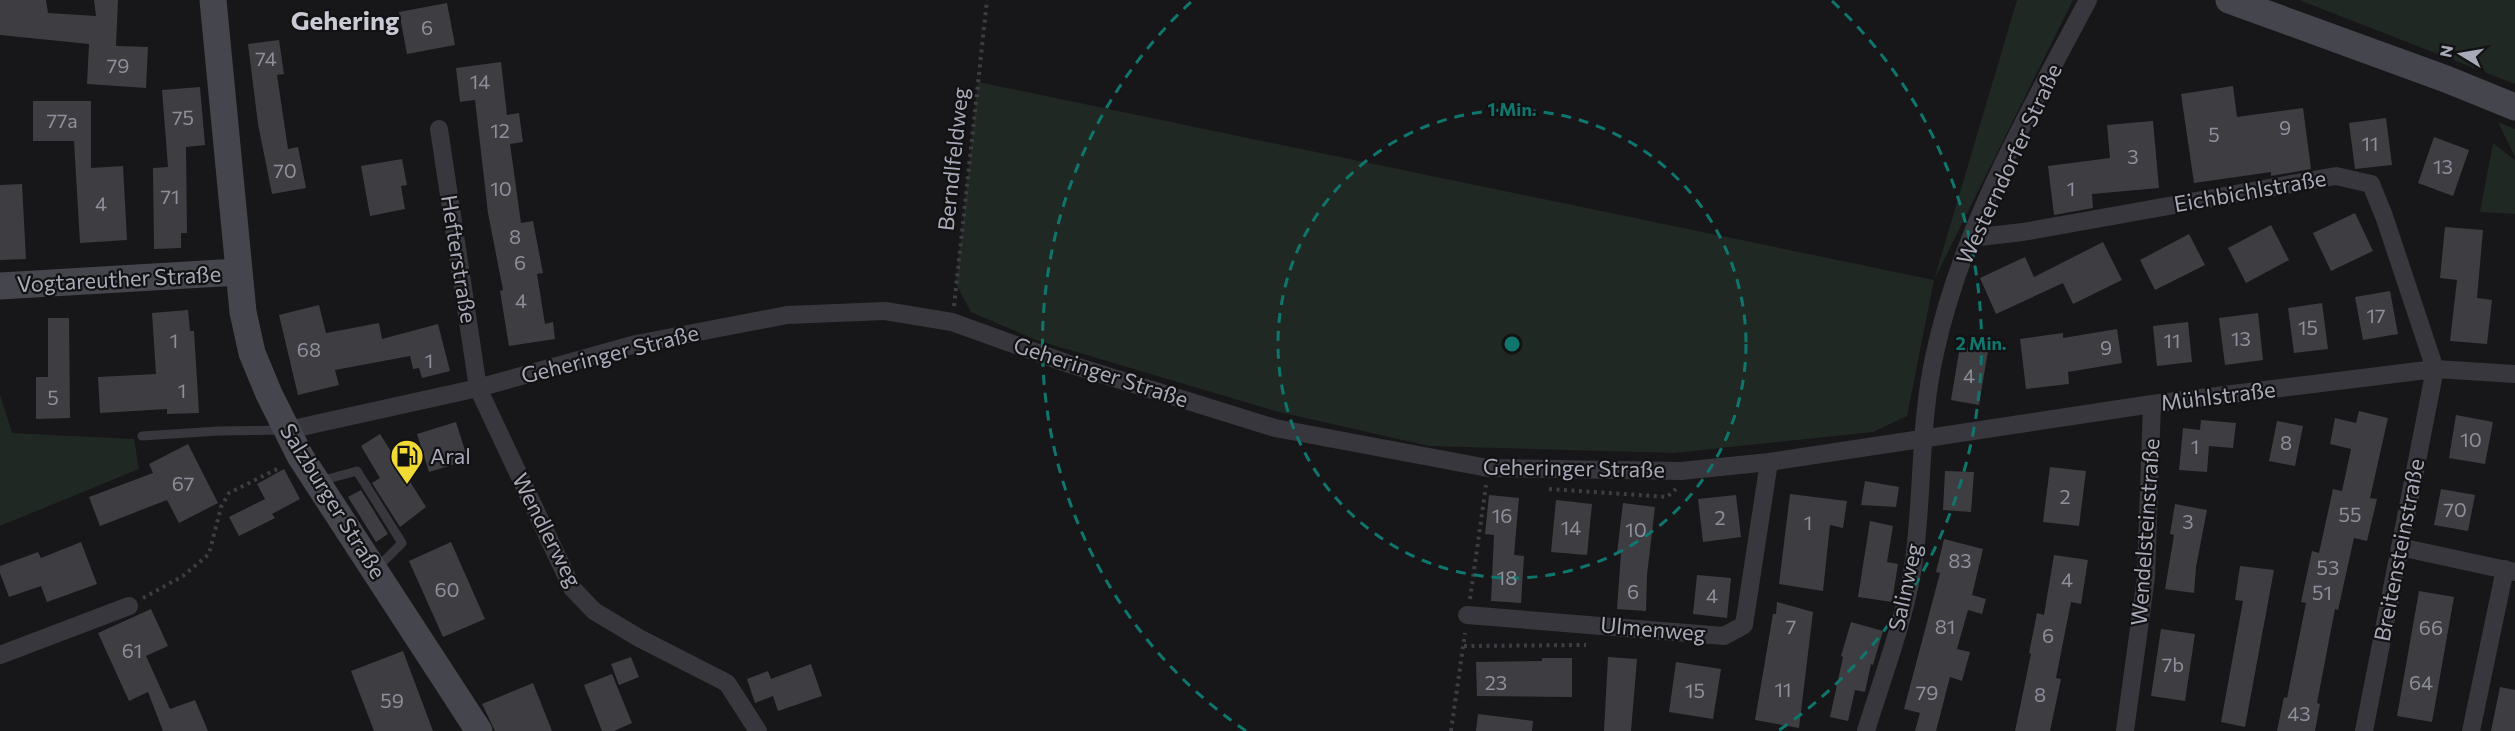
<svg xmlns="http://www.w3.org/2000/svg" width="2515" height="731" font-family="Commissioner,sans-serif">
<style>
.green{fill:#202823}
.building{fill:#3e3e42}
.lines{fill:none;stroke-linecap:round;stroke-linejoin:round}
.path{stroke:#3d3e44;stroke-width:4;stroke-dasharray:3 4.5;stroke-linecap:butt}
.service{stroke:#38373d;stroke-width:9}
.minor{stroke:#38373d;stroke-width:18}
.secondary{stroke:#45464d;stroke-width:27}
.ring{fill:none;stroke:#0f766e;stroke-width:3;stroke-dasharray:10 8}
.labels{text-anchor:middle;stroke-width:4.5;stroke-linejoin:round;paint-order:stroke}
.number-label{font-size:20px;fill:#8e8f9a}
.street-label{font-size:22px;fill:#a8aab8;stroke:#121113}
.poi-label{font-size:22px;fill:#a8aab8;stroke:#121113;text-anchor:start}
.quarter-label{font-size:26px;font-weight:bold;fill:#c9cad4;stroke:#121113}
.centre{fill:#0f766e;stroke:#121113;stroke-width:3}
.ring-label{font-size:18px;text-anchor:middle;font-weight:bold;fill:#0f766e;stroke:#121113;stroke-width:4.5;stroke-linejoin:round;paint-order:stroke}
</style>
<rect width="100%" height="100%" fill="#171618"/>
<path class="green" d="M2017,0H2073L1934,280L1907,416L1873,432L1674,453L1429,446L1279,412L1036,340L971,312L956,284L978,82L1934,280Z
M2299,0H2515V84Z
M2498,122L2515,129V157Z
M2493,143L2515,160V214L2480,212Z
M0,394L12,433L134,439L139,469L0,526Z"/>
<path class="building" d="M0,0H46L48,13L96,16L94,0H118L116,46L148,47L146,88L87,84L89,44L0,35Z
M447,3L455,45L407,54L399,12Z
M279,40L284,74L277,75L288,149L298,147L306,188L272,194L258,124L248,44Z
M501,62L507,115L519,113L523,142L510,144L521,223L533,221L543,273L537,274L545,324L553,322L555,339L509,346L500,291L503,290L488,213L475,100L460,102L456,68Z
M2233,86L2237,117L2303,108L2311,169L2271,176V172L2194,183L2181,94Z
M200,87L205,145L186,147L187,233H181V248L154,249L153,168L168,167L162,90Z
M33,101H91V168L123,166L127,240L80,243L74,141H33Z
M2386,118L2392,165L2355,169L2349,123Z
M2153,121L2159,188L2092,194L2093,208L2054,215L2048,166L2110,158L2107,125Z
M2434,137L2469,150L2453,196L2418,183Z
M402,159L407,185L401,186L405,209L370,216L361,166Z
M22,184L26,259L0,260V185Z
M2355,213L2373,251L2331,271L2313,233Z
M2271,225L2289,260L2246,283L2228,248Z
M2445,227L2483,230L2477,298L2492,300L2487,344L2450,341L2457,280L2440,278Z
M2189,234L2205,265L2155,290L2140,260Z
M2103,242L2122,280L2073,304L2063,283L1996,314L1980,278L2025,257L2034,277Z
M2390,291L2398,334L2363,340L2355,297Z
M2322,303L2328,349L2294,353L2288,308Z
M319,305L326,333L379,323L382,339L438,324L450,371L422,378L419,368L413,369L410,356L335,370L339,385L298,395L279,315Z
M188,310L190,331H194L199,413L167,414V409L100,413L98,377L156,374L152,313Z
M2258,313L2263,360L2225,365L2219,318Z
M48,318H69L70,418L36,419V377H48Z
M2188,322L2192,362L2157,366L2153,326Z
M2117,329L2122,363L2068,372L2069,384L2026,389L2020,339L2063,333V338Z
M1960,346L1988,351L1979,405L1951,400Z
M2359,411L2388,418L2370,498L2377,499L2367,541L2354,538L2338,610L2335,609L2317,703L2320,704L2315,731H2277L2284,697L2287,698L2306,603L2301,602L2312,551L2319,553L2333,489L2342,491L2351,449L2330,444L2335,418L2356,423Z
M2456,415L2493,422L2485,464L2449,458Z
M2201,420L2236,423L2233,448L2209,446L2207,472L2179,470L2183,428L2200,430Z
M2277,421L2303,426L2295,466L2269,461Z
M456,422L468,460L429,472L417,434Z
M380,434L426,507L400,527L372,483L380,478L361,446Z
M188,444L218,503L179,523L167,500L100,526L89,497L153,473L149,464Z
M2050,467L2086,471L2079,526L2043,522Z
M284,469L300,499L272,514L275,518L239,536L229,517L265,499L257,484Z
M1945,471L1974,472L1971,512L1943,510Z
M1865,481L1899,487L1896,507L1861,505Z
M2441,489L2475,495L2468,531L2434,525Z
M361,490L388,534L376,542L348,497Z
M1790,494L1847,501L1843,528L1830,525L1823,591L1779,584Z
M1489,495L1519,498L1514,555L1524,556L1521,603L1491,601L1494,535L1485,534Z
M1736,495L1741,537L1703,542L1698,499Z
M1556,500L1592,504L1587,555L1551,552Z
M1623,503L1655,507L1647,575L1646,611L1617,609L1621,553H1617Z
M2175,504L2207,510L2196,567L2194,593L2165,589L2174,535L2170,534Z
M1870,521L1893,526L1887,562L1898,564L1892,602L1858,597Z
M1944,539L1983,549L1972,595L1986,599L1982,614L1968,610L1957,649L1970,652L1962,681L1950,677L1936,731H1915L1920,713L1904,709L1940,573L1936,572Z
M81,542L97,584L47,602L41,586L9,597L0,573V566L38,552L41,558Z
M451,542L485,619L443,637L409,561Z
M2054,555L2088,560L2081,604L2071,602L2056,678L2061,679L2050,731H2015L2031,654L2029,653L2037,613L2044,615Z
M2240,566L2274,570L2245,727L2221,722L2243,601L2235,600Z
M1697,575L1731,578L1727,618L1693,614Z
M2419,591L2454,597L2432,722L2397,716Z
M1777,602L1813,612L1799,728L1755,720L1773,614H1776Z
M151,609L168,646L146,656L170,709L195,700L208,731H163L148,692L129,701L98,633Z
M1851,622L1883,631L1873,665L1871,664L1865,692L1855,690L1848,721L1830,717L1843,657L1841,656Z
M2161,629L2195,634L2185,701L2151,696Z
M403,651L433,731H374L351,671Z
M631,657L639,677L619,685L611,664Z
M1608,657L1637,659L1631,731H1604Z
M1542,658H1572V697L1477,696L1476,662L1542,661Z
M1676,662L1721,669L1713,719L1669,712Z
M811,664L822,696L778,711L773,696L755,703L747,679L768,671L771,679Z
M612,674L632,723L614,731H602L584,685Z
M533,683L552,731H495L482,704Z
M2500,687L2515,690V731H2491Z
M1478,714L1533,721L1532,731H1476Z"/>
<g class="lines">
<path class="path" d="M954,306L987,0
M1549,489L1667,497L1676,489
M143,598L183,576L209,554L221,507L229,493L281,467
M1470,599L1486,485
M1464,646L1586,645
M1451,731L1465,633"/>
<path class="service" d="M142,436L218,431L284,430
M320,481L357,471L402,543L376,569"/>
<path class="minor" d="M439,129L478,388L572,588L594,611L639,638L727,683L758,731
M1971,238L2023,232L2336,176L2371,184L2384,216L2435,369L2364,731
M288,430L478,388L636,344L787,315L885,311L952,322L1069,364L1275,428L1488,468L1681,471L1769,462L2152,404L2435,369L2515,374
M2400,547L2515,572
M1467,615L1724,636L1744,625L1769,462
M0,655L129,606
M1866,731C1883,675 1909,609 1915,552C1923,485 1920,418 1935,353C1962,227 2029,112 2088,0
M2125,731L2146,577L2152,404
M2471,731L2505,569"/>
<path class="secondary" d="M213,0L243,312L252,353L269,394L300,456L479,731
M2229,0L2446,79L2515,107
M0,286L238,272"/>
</g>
<g class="ring">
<circle cx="1512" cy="344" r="234"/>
<path d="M1246 731A469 469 0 0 1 1192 1M1832 1A469 469 0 0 1 1778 731"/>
</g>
<defs>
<symbol id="fuel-pin" viewBox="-11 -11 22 30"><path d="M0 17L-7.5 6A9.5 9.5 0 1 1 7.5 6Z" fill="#f2da35" stroke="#121113"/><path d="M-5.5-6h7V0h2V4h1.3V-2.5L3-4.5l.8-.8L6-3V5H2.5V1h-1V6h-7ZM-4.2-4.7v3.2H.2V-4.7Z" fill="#111"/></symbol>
</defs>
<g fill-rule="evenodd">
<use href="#fuel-pin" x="388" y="437" width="38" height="52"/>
</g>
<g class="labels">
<g class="number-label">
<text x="427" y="35">6</text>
<text x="266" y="66">74</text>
<text x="118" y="73">79</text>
<text x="480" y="89">14</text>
<text x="183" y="125">75</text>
<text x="62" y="128">77a</text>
<text x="2285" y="135">9</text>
<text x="500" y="138">12</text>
<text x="2214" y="142">5</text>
<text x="2370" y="151">11</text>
<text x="2133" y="164">3</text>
<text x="2443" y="174">13</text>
<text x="285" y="178">70</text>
<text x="501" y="196">10</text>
<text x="2071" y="196">1</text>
<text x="170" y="204">71</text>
<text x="101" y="211">4</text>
<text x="515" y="244">8</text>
<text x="520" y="270">6</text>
<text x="521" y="308">4</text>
<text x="2376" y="323">17</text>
<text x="2308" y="335">15</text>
<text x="2241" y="346">13</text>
<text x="174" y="348">1</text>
<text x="2172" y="348">11</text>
<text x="2106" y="355">9</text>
<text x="309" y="357">68</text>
<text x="429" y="368">1</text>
<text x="1969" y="383">4</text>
<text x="182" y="398">1</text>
<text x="53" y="405">5</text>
<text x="2471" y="447">10</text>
<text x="2286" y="450">8</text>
<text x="2195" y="454">1</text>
<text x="183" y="491">67</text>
<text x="2065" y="504">2</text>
<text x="2455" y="517">70</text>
<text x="2350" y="522">55</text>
<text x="1502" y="523">16</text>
<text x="1720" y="525">2</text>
<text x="2188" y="529">3</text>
<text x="1808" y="530">1</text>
<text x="1571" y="535">14</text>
<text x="1636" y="537">10</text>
<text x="1960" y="568">83</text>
<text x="2328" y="575">53</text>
<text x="1507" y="585">18</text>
<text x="2067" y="587">4</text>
<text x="447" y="597">60</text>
<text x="1633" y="599">6</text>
<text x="2322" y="600">51</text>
<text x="1712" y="603">4</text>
<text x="1791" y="634">7</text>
<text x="1945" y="634">81</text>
<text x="2431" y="635">66</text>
<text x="2048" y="643">6</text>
<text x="132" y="658">61</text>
<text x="2173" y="672">7b</text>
<text x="1496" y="690">23</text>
<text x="2421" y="690">64</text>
<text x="1783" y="697">11</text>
<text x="1695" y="698">15</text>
<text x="1927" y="700">79</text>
<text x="2040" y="702">8</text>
<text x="392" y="708">59</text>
<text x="2299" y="721">43</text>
</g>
<g class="street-label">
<text transform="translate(953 159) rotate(-84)" y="8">Berndlfeldweg</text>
<text transform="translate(2009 164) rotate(-65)" y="8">Westerndorfer Straße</text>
<text transform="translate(2250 191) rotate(-10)" y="8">Eichbichlstraße</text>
<text transform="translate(459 259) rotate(81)" y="8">Hefterstraße</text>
<text transform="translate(119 279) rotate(-3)" y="8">Vogtareuther Straße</text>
<text transform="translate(610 354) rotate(-14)" y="8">Geheringer Straße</text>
<text transform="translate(1101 372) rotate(18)" y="8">Geheringer Straße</text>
<text transform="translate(2218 396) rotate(-7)" y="8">Mühlstraße</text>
<text transform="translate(1574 468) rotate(1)" y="8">Geheringer Straße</text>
<text transform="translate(333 501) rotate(58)" y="8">Salzburger Straße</text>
<text transform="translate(547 530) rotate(63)" y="8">Wendlerweg</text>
<text transform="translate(2145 532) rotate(-86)" y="8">Wendelsteinstraße</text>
<text transform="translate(2399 550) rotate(-79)" y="8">Breitensteinstraße</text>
<text transform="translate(1905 587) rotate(-78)" y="8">Salinweg</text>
<text transform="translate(1653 629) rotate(5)" y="8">Ulmenweg</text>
</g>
<g class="poi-label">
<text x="430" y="464">Aral</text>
</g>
<g class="quarter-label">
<text x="345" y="30">Gehering</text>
</g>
</g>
<circle cx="1512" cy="344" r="9" class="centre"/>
<g class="ring-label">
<text x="1512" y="116">1 Min.</text>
<text x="1981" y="350">2 Min.</text>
</g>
<g transform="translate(2461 54) rotate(281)" stroke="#121113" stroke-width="4.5" paint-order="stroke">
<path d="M0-4.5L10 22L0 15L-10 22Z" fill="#a8aab8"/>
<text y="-9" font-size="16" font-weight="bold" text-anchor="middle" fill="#a8aab8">N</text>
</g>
</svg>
